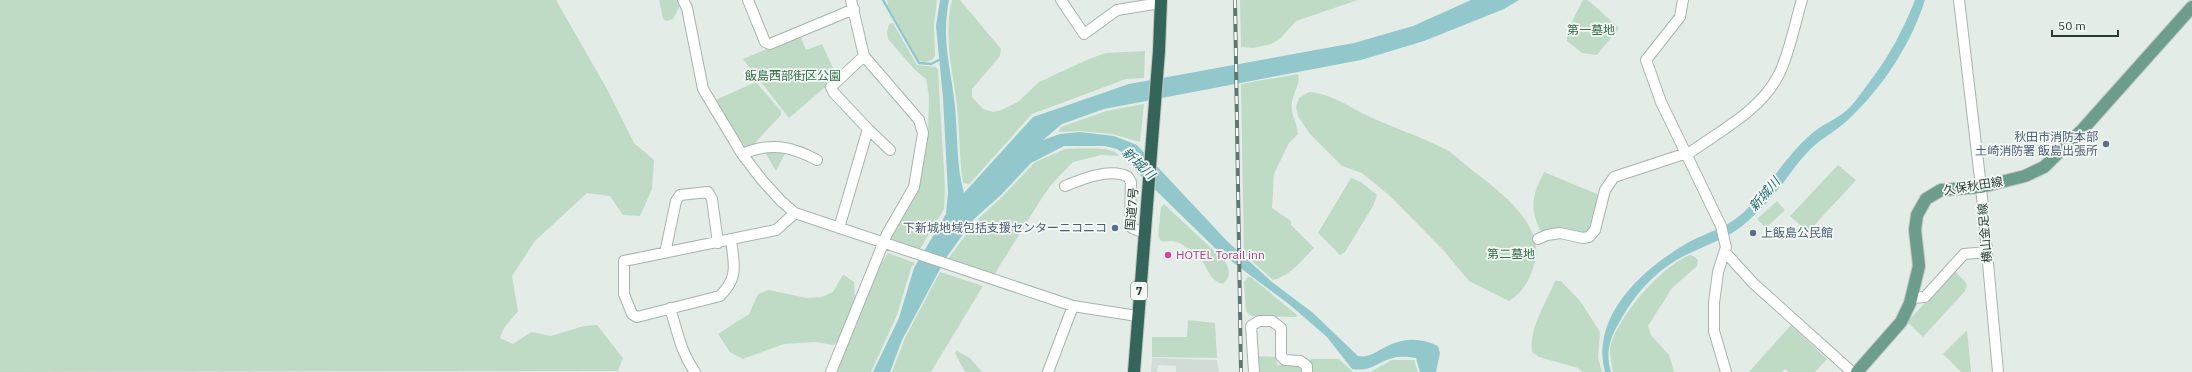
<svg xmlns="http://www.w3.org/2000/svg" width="2192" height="372" font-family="'IBM Plex Sans','Noto Sans JP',sans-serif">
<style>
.built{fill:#d2dcd7}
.green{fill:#bfdbc5}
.water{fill:#92c7cb}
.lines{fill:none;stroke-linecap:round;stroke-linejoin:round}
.stream{stroke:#92c7cb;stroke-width:2.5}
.minor-casing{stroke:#a7b4ae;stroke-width:12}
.major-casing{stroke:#c2c8c6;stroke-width:14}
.highway-casing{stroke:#c2c8c6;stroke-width:14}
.minor{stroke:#fff;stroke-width:10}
.major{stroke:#6d9d8d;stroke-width:12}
.highway{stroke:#346558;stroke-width:12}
.rail-casing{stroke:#60776f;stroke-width:4}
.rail{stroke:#f4f9f6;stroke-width:2.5;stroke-dasharray:8;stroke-linecap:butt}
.service-dot{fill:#5c6f8a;stroke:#f4f9f6;stroke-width:1.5}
.hotel-dot{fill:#d1479c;stroke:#f4f9f6;stroke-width:1.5}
.labels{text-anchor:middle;stroke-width:3.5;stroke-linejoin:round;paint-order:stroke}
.shield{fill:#f4f9f6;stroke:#63756e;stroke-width:1}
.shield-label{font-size:11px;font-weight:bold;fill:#253c34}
.park-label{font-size:12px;fill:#346f46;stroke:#f4f9f6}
.service-label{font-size:12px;fill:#4e5e75;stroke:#f4f9f6;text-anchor:end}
.street-label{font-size:12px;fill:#253c34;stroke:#f4f9f6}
.hotel-label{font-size:12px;fill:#b23c85;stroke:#f4f9f6;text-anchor:start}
.water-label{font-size:13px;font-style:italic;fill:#256b72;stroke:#f4f9f6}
</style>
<rect width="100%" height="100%" fill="#e4ece8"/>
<path class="built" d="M1152,358L1217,360L1219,372H1176V366L1158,365L1157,372H1151Z"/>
<path class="green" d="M0,0H556L607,89L634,143L654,160L652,189L640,216L623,215L610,196L587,193L535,241L512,276L518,311L504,328L500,338L513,344L531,332L551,336L584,326L597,325L623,358L618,371L0,372Z
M659,0H681L680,6L673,19L666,21L663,19Z
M887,0H937L934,25L935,56C931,62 926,63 919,61L888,6Z
M952,0H960L1001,49L1000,56L972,89V97L983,109L993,112L1001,110L1018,102L1039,82L1089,59L1106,53L1145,51L1144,78L1126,79L1032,114L972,181L969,184L963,183C959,158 960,132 957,107C953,71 943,36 952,0Z
M1240,0H1358L1296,21L1280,39L1271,44L1254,48L1241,47Z
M1583,0H1588L1619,28L1597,55L1582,53L1567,41V31Z
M893,23L917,65L936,67L938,70L945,188L944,209L920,249L892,239L891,235L917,190L923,168L928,136L929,96L926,79L915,70L888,39L887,33L889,24Z
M800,35L806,50L822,44L837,77L789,118L743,59Z
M1298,74C1301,82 1293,94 1292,102C1290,115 1297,122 1298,134L1289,143L1274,174L1272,208L1291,221V225L1314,248C1303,259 1289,277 1273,280L1244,254L1241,84Z
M756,82L781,111V115L753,145L746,148L713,101Z
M1309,92C1333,94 1349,107 1370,117C1394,128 1419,136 1443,148C1453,153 1463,163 1472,170C1499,191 1547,225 1534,265C1530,280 1522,293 1509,301L1469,281L1444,251L1390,196L1362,173L1342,166L1309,133L1298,116L1296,107L1299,98Z
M1144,104L1140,142L1112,134L1080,131L1058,132L1061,127L1106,111Z
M763,149L787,150L776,171Z
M1065,149C1077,149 1114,145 1119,156L1101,155L1073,162L1051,185L1040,201L994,275L948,259L977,220L1003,196L1035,162Z
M1838,165L1856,180L1808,232L1790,216Z
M1544,172L1602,196L1593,229L1587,236L1544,232L1540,230C1529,206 1533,194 1544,172Z
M1351,178L1361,182L1377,195L1373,206L1345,252L1340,255L1318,233Z
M1777,201L1785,210L1766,228L1757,219Z
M1164,204L1225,261C1230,270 1231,277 1223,284C1207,280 1207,262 1196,254C1190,249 1179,241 1171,241C1167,241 1165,242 1161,241L1158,236L1161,207Z
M888,253L915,263L911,268L897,315L871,372H835L881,264Z
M1690,255L1695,257L1698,260L1697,266L1672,288L1648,326L1651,335L1669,355L1674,372H1613C1612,365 1610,357 1610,350C1614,320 1662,265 1690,255Z
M1955,271L1967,284L1965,291L1923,337L1907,322Z
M940,272L983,286L931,372H892L905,338Z
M844,275L854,282L855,298L849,317L838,342L833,345L815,342L784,344L743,359L730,352L718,334L749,314L758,294L769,290L807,298L822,297L833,292L842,276Z
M1248,277H1251L1297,315L1296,317L1251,316L1246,311L1244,282Z
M1555,281H1561L1580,301L1600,332L1598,358L1602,372H1582L1578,368L1539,357L1532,352C1529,328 1546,303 1555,281Z
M1188,320L1215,323L1217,358L1152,357V337H1187Z
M1791,325L1827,359L1815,372H1789L1785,369L1782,372H1749Z
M1967,330L1971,372H1961L1943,354Z
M957,351L970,358L982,372H965L955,353Z
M1257,356L1276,357L1277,365H1298L1302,372H1258Z
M1310,359H1339L1353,372H1310Z
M1392,360H1414L1418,372H1370Z"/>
<path class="water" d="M940,0H949C941,42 951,67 955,107C958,136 956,165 964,193L1033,117L1129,84L1354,43L1413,26L1471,0H1519L1504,9L1424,41L1361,60L1104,109L1062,124L1043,140L1060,134L1080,132L1114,136L1137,145L1227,241L1272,282L1313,313L1358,356C1369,358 1375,352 1384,348C1402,338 1419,337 1438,346L1440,353L1436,372H1420L1416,358C1409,357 1400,356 1393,358C1376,362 1373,372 1352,369L1327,337L1290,305L1219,252L1136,171L1128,157L1117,149L1105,146H1064L1031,163L1001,195L974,219L946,258L902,340L890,372H873L899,318L914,268L946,214L948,193L943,98L936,26Z
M1915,0H1925C1911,44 1883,87 1849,119C1836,132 1818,139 1805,155C1795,165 1788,178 1779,188C1770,200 1759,211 1748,221C1731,237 1711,243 1690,253C1659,267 1636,292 1620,321C1610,338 1605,352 1611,372H1605C1590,315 1644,268 1689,242C1710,231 1728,228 1746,210C1769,187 1785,157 1809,136C1820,125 1836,120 1847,110C1855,103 1861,93 1868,84C1890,55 1901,34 1915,0Z"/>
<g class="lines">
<path class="stream" d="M883,0L919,63L931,64L941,59"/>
<defs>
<path id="minor" d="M683,0L687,8L703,89L742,154L762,180L781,201L795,213L1073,306L1137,316
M748,0L765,42L770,44L854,9
M1061,0L1084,34L1117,10L1160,3
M1683,0L1680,17L1646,60L1661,102L1721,226L1726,247L1718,272L1714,303V331L1726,372
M1959,0L1981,187L1998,372
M868,129L890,150
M742,154C770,142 791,146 817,160
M1688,154C1718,132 1760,111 1778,76C1789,56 1795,22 1802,0
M1065,186C1082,179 1111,167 1128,177L1131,182L1130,220L1132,228L1144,233
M839,228L868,129L834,93L831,87L864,56
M1538,239L1547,235L1560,233L1583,238L1589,237L1595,230L1605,190L1614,177L1687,153
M731,240C734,264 739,277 720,296L637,317L632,314L624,294V261L776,230L795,213
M1725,252L1753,283L1852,372
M665,253L676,201L680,195L708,192L712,199L718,243
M1912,298L1925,297L1964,254L1987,252
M670,308C677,330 681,353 695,372
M831,372L887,234L914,187L923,133L919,120L864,56L851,0
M1048,372L1073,306
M1254,372L1251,326L1259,321H1272L1281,328V356L1285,360L1300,361L1307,366V372"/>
<path id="major" d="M1857,372L1901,322L1910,303L1919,266L1915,230L1917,215L1926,199L1941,190L1981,187L2025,176L2044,167L2083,129L2192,7"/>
<path id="highway" d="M1134,372L1159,51L1161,0"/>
</defs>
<use href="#minor" class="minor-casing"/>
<use href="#major" class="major-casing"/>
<use href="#highway" class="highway-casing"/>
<use href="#minor" class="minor"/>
<use href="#major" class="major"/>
<use href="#highway" class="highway"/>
<defs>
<path id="rail" d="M1235,0L1241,372"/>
</defs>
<use href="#rail" class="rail-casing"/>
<use href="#rail" class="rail"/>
</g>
<g class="service-dot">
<circle cx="2106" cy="144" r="4"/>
<circle cx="1115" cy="228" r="4"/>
<circle cx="1753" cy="233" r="4"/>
</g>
<circle class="hotel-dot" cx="1168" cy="255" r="4"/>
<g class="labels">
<rect class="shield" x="1131" y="282" width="16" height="18" rx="3"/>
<g class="shield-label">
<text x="1139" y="295">7</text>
</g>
<g class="park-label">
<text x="1591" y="34">第一墓地</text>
<text x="793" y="80">飯島西部街区公園</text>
<text x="1511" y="258">第二墓地</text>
</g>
<g class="service-label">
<text x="2098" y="141">秋田市消防本部<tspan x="2098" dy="14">土崎消防署 飯島出張所</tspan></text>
<text x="1107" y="232">下新城地域包括支援センターニコニコ</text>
<text x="1761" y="237" text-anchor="start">上飯島公民館</text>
</g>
<g class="street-label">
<text transform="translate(1973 186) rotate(-9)" y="4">久保秋田線</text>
<text transform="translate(1132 209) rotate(-85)" y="4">国道7号</text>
<text transform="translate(1985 233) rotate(-95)" y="4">横山金足線</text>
</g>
<g class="hotel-label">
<text x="1176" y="259">HOTEL Torail inn</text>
</g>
<g class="water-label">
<text transform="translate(1139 163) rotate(43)" y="5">新城川</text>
<text transform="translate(1764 194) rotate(-49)" y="5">新城川</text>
</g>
</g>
<path d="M2052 30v6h66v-6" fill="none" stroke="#253c34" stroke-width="2"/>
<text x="2058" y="30" font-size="12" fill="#253c34" stroke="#f4f9f6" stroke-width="3" paint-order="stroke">50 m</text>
</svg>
